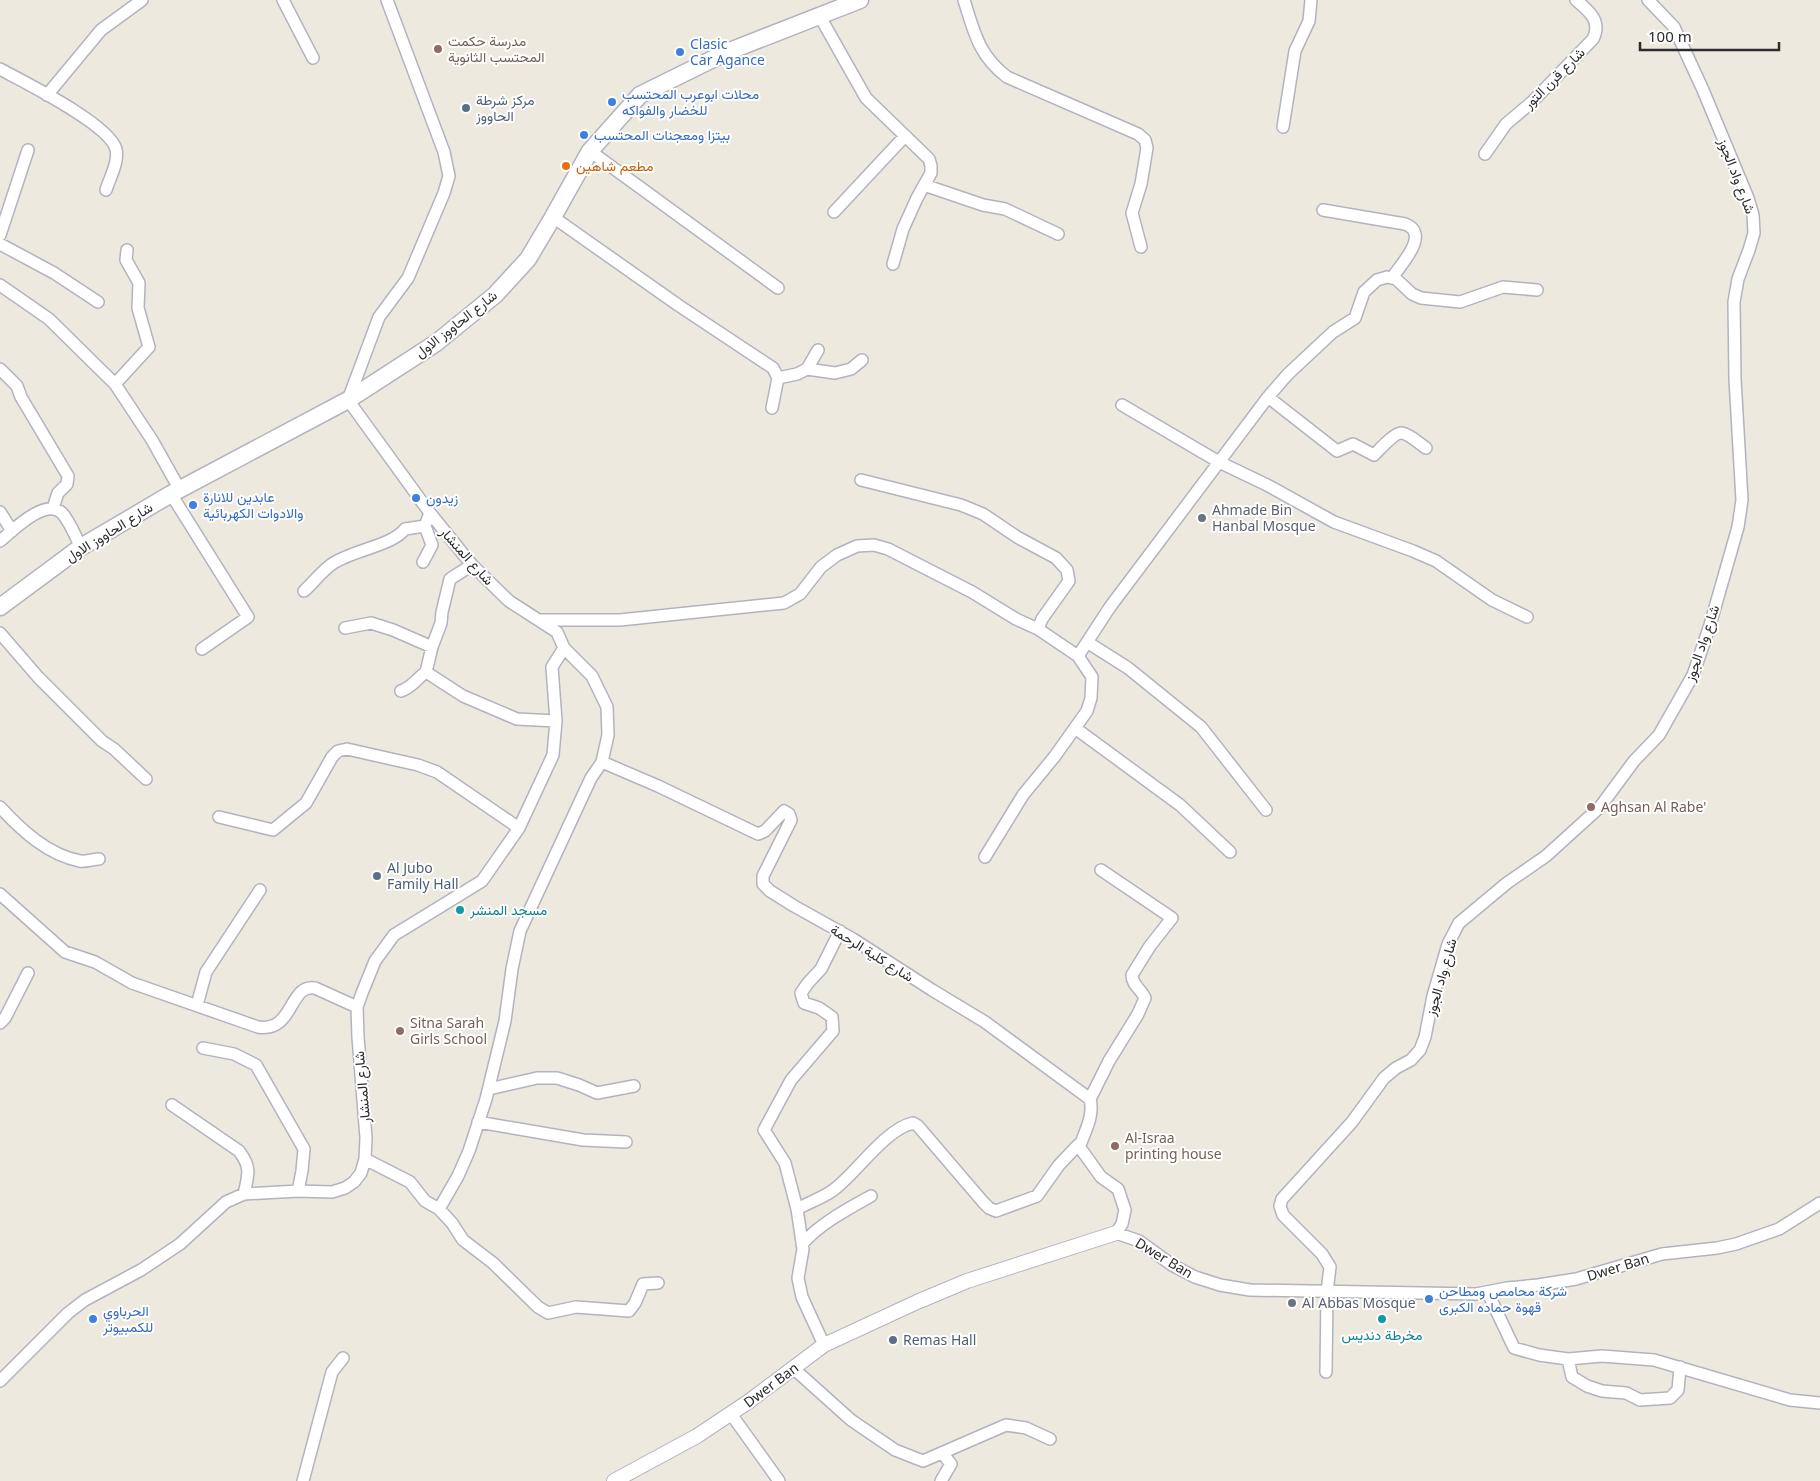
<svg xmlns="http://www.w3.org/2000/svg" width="1820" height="1481" font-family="'Noto Sans',Vazirmatn,sans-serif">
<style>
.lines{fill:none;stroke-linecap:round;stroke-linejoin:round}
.minor-casing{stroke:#b2b3bf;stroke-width:14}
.tertiary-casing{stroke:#b2b3bf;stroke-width:16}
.secondary-casing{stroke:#b2b3bf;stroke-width:19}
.minor{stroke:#fff;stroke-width:11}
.tertiary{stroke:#fff;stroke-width:14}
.secondary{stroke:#fff;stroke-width:16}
.education-dot{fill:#8d6e63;stroke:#fff;stroke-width:2}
.shop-dot{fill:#3f7fe0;stroke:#fff;stroke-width:2}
.service-dot{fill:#5c6f8a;stroke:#fff;stroke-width:2}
.food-dot{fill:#e8710a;stroke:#fff;stroke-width:2}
.worship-dot{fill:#6b7280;stroke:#fff;stroke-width:2}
.culture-dot{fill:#0f9aa8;stroke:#fff;stroke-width:2}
.labels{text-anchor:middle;stroke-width:4;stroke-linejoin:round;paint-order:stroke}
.education-label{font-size:14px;fill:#785e54;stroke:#fff;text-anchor:start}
.shop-label{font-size:14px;fill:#366cbe;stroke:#fff;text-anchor:start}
.street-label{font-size:14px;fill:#2c2c2c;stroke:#fff}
.service-label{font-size:14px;fill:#4e5e75;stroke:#fff;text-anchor:start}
.food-label{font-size:14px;fill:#c56008;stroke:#fff;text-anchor:start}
.worship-label{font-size:14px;fill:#5b616d;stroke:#fff;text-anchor:start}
.culture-label{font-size:14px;fill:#0d838f;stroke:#fff;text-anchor:start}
</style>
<rect width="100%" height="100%" fill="#eee9df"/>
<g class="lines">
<defs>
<path id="minor" d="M283,0L313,58
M964,0C974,32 979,56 1007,77L1138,134L1145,140L1147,148L1141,184L1132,213L1141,247
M819,15L866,98L929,159L931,166V173L917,198L903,229L893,264
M0,69C24,82 109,124 116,149C119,162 110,177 106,190
M47,95L101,30L142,0
M1283,127L1295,51L1309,21L1311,0
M590,151L778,288
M1485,154L1506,124L1532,102L1593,39C1602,21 1589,11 1576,0
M924,185L983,205L1005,209L1058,234
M1323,210L1405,224C1431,234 1401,264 1392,278
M834,212L905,136
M553,217L678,305L773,368L778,378L797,374L807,369L835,373L851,369L862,360
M0,235L28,150
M0,244L54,273L98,302
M0,285L49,319L115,384L152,440L180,490
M0,369L17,386L21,397L68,476L67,484L58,493L53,508
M807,369L818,350
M115,384L149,347L138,308L139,283L126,260L127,250
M1268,397L1337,451L1353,444L1374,455C1379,450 1395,432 1402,433C1409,434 1419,443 1426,448
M1122,405L1219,462L1267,485L1334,522L1413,551L1436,561L1492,600L1527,617
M772,408L778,378
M861,480L961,505L983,514L1017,537L1056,558L1067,570L1069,581L1042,619L1038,629
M171,494L248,617L202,649
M0,512L12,531
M0,541C13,530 46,497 62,513C70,522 75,536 81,547
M423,562L432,545L425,526
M472,565L450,579L442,612L441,623L432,647L426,672L463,696L517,719L556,721
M304,591C313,583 322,571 332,564C352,550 392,546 405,529L425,526L430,513
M539,620H620L784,603L800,594L821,567L837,555L857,546L874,545L888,549L972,592L1016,619L1038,629L1078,656L1092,677L1091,698L1087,711L1055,756L1023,795L985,857
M345,628L371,623L393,630L432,647
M0,633L38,677L102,741L114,749L146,779
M1087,642L1128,668L1201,727L1266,810
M1078,656L1110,607L1268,397L1288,374L1333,332L1355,318L1364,292L1377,280L1387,277L1396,279L1412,294L1421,298L1460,302L1503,287L1537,290
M401,691C413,687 416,679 426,672
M1075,728L1180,805L1230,852
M602,762L658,786L758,834L765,831L784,811L789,814L791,820L763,876V884L770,891L794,906L853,939L932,990L985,1022L1090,1099C1094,1115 1086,1129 1081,1143L1078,1145L1101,1177L1118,1189L1125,1210L1122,1224L1116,1233L1139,1241L1172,1265L1195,1277L1220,1285L1250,1290L1476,1294L1507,1288L1538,1285L1576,1279L1662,1254L1717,1248L1736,1244L1779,1229L1820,1203
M0,807C21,830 48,855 80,861C86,862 93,859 99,859
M219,817L273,830L306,803L332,757L338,751L347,749L418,765L437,772L519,828
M0,894L65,952L95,962L132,983L258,1027C294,1033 289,983 315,988L357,1007
M197,1005L206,972L260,890
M0,1023L5,1018L28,973
M203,1048L234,1054L256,1065L304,1149L302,1171L298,1191
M489,1089L537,1078H557L579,1085L597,1093L634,1086
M1090,1099L1109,1061L1138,1014L1145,998C1141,989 1132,985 1132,975L1150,946L1172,918L1101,870
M172,1105L239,1151C252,1168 248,1175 244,1194
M478,1122L583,1140L626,1142
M365,1159L410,1182L425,1201L439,1209L452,1223L463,1240L493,1263L538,1307L548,1313L576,1307L629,1311L635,1303L643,1284L658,1283
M439,1209L458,1176L469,1151L486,1099L505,1021L512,969L520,931L591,778L602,762L608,735L607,707L592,676L564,648
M797,1209C808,1203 822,1198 832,1191C855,1175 885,1129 913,1123L918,1126L983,1202L989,1208L996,1211L1037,1196L1059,1165L1078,1145
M802,1244C821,1223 846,1210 871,1196
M1488,1293L1514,1348L1539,1355L1568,1359L1602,1356L1654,1360L1790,1400L1820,1403
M824,1345L802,1297L798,1278L803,1249L797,1209L785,1163L764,1130L791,1080L833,1031L832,1017L819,1008L804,1003L801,993L808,983L821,969L840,931
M1568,1359L1572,1377L1587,1386L1602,1391L1626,1393L1640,1400L1670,1398L1678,1390L1680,1367
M793,1368L851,1420L895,1450L923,1461L1006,1425L1026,1428L1050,1439
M1326,1372L1327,1292L1330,1267L1322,1254L1283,1215L1280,1206L1282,1199L1352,1122L1384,1078L1396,1068L1411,1060L1420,1050L1425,1037L1433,996L1448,944L1459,923L1507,883L1546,856L1600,807L1634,761L1659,735L1693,675L1710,625L1738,527L1742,500L1735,379L1734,302L1738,279L1749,250L1754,233L1753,215L1748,198L1703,90L1674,27L1648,0
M0,1381L68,1313L85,1300L141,1270L180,1244L226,1202L244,1194L298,1191L332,1192L345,1188L354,1182L361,1173L365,1159L366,1138L358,1037L357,1007L362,993L375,961L394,935L482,881L519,828L553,755L556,721L552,667L564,648L557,632L509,601L472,565L430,513L348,400L379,317L408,278L444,193L449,176L444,152L387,0
M731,1414L779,1481
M303,1481L332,1372L343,1358
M941,1481L951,1464L943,1454"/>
<path id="tertiary" d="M614,1481L697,1436L748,1402L824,1345L917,1302L967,1281L1116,1233"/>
<path id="secondary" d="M0,607L81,547L171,494L348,400L436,343L495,295L528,259L553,217L590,151L640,95L727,52L860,0"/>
</defs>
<use href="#minor" class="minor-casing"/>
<use href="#tertiary" class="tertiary-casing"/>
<use href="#secondary" class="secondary-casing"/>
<use href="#minor" class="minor"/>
<use href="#tertiary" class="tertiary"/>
<use href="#secondary" class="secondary"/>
</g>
<g class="education-dot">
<circle cx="438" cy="49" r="5"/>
<circle cx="1591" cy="807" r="5"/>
<circle cx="400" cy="1031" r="5"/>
<circle cx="1115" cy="1146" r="5"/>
</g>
<g class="shop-dot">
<circle cx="680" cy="52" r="5"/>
<circle cx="612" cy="102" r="5"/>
<circle cx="584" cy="135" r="5"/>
<circle cx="416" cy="498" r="5"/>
<circle cx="193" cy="505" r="5"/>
<circle cx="1429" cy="1299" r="5"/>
<circle cx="93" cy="1319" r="5"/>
</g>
<g class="service-dot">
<circle cx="466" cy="108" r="5"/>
<circle cx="377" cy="876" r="5"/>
<circle cx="893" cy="1340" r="5"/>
</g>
<circle class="food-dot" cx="566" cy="166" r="5"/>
<g class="worship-dot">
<circle cx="1202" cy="518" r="5"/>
<circle cx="1292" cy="1303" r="5"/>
</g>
<g class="culture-dot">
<circle cx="460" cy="910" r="5"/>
<circle cx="1382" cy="1319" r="5"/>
</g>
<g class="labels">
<g class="education-label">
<text x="448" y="46">مدرسة حكمت<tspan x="448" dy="16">المحتسب الثانوية</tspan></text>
<text x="1601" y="812">Aghsan Al Rabe'</text>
<text x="410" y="1028">Sitna Sarah<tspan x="410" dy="16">Girls School</tspan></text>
<text x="1125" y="1143">Al-Israa<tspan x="1125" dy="16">printing house</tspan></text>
</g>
<g class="shop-label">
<text x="690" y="49">Clasic<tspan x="690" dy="16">Car Agance</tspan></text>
<text x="622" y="99">محلات ابوعرب المحتسب<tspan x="622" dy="16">للخضار والفواكه</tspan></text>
<text x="594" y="140">بيتزا ومعجنات المحتسب</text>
<text x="203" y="502">عابدين للانارة<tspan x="203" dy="16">والادوات الكهربائية</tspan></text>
<text x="426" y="503">زيدون</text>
<text x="1439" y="1296">شركة محامص ومطاحن<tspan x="1439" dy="16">قهوة حماده الكبرى</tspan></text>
<text x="103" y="1316">الحرباوي<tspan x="103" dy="16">للكمبيوتر</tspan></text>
</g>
<g class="street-label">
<text transform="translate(1554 78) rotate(-45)" y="5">شارع قرن التور</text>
<text transform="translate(1737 176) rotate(69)" y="5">شارع واد الجوز</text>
<text transform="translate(456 324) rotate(-38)" y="5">شارع الحاووز الاول</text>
<text transform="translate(109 532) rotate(-32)" y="5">شارع الحاووز الاول</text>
<text transform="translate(467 556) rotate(48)" y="5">شارع المنشار</text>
<text transform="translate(1702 643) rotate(-71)" y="5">شارع واد الجوز</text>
<text transform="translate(872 953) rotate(32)" y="5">شارع كلية الرحمة</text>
<text transform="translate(1441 977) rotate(-74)" y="5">شارع واد الجوز</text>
<text transform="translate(362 1087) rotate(-95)" y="5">شارع المنشار</text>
<text transform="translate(1164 1258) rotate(31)" y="5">Dwer Ban</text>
<text transform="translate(1618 1267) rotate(-17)" y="5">Dwer Ban</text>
<text transform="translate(771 1385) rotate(-37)" y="5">Dwer Ban</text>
</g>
<g class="service-label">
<text x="476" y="105">مركز شرطة<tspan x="476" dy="16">الحاووز</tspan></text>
<text x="387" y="873">Al Jubo<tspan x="387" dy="16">Family Hall</tspan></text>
<text x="903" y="1345">Remas Hall</text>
</g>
<g class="food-label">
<text x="576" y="171">مطعم شاهين</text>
</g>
<g class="worship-label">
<text x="1212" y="515">Ahmade Bin<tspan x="1212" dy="16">Hanbal Mosque</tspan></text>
<text x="1302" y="1308">Al Abbas Mosque</text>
</g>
<g class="culture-label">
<text x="470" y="915">مسجد المنشر</text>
<text x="1382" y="1340" text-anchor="middle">مخرطة دنديس</text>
</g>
</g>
<path d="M1640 42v8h139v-8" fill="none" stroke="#2c2c2c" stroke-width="2.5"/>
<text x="1648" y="42" font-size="15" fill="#2c2c2c" stroke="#ffffff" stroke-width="4" paint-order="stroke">100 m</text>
</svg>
